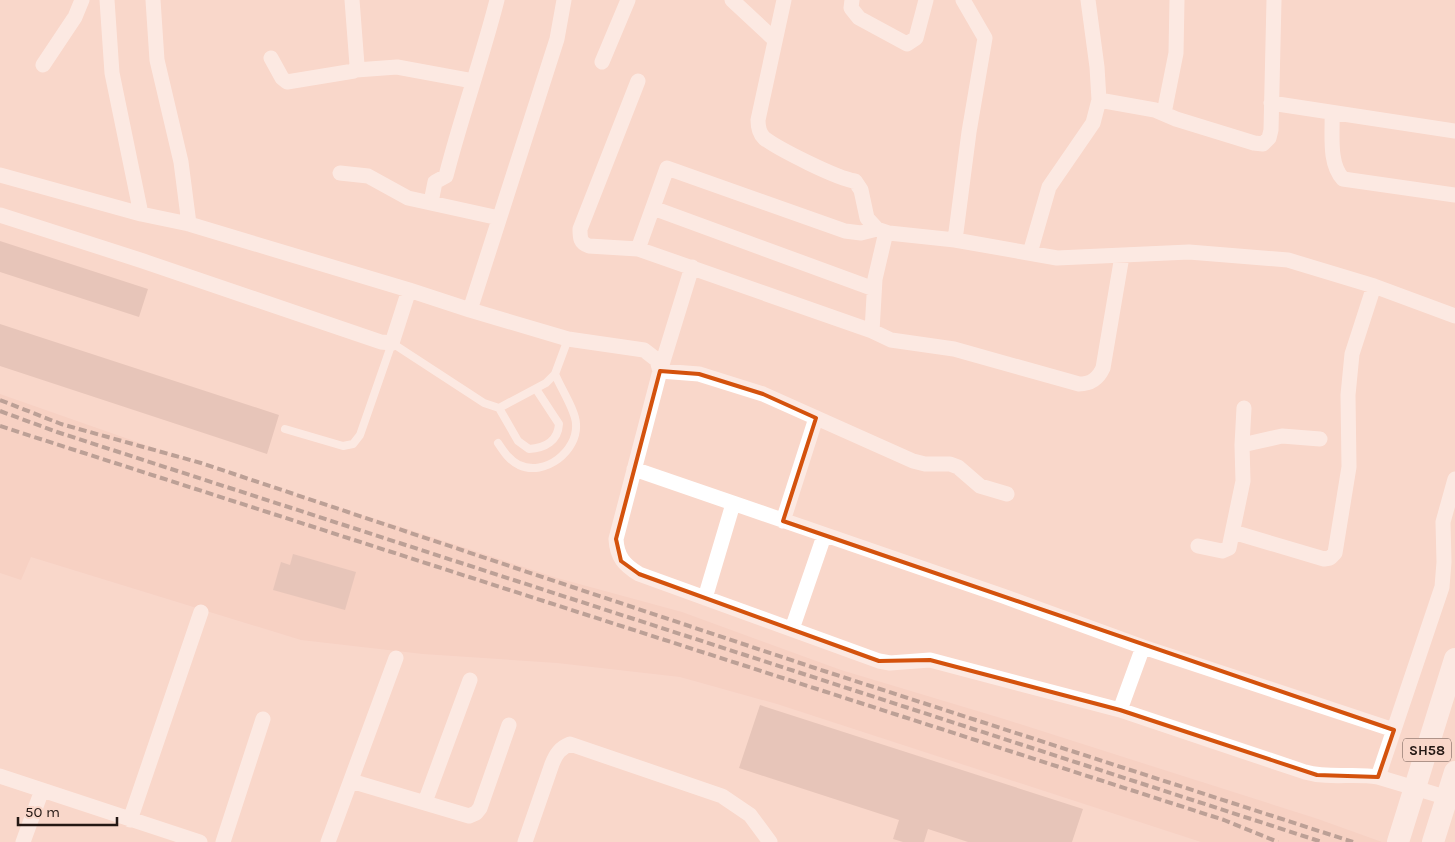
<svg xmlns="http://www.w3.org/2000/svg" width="1455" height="842" font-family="Karla,sans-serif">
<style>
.built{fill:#f3c9bb}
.building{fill:#d1b0a4}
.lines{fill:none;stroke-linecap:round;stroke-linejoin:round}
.service{stroke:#fff;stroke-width:8}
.minor{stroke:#fff;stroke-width:15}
.primary{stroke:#fff;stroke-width:22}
.rail{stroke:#725e57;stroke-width:4;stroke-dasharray:8 4;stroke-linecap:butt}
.marked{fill:none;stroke:#d4520d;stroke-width:4;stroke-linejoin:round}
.labels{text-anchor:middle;stroke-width:4.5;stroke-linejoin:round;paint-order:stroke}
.shield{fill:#f9d7ca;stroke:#64514b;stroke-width:1}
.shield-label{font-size:14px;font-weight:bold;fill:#241814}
</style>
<rect width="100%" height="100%" fill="#f9d7ca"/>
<path class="built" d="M0,394L231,475L392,524L557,578L682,612L841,670L1004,719L1318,819L1382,842H1201L777,704L680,677L557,663L423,654L301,640L31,557L21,580L0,573Z"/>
<path class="building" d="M0,241L148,289L139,317L0,272Z
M0,324L279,415L267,454L0,366Z
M293,554L356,572L345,610L273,590L281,562L290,565Z
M760,705L1083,809L1072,842H968L928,829L924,842H903L893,839L899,820L739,768Z"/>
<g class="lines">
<path class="service" d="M499,408L518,441L529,449C545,448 558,441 559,424L536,389
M285,429L343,446L353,444L360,435L392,343L484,403L499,408L546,383L555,374L568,339
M498,443C504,452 509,460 519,465C545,477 578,451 576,424C576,411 560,387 555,374"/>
<path class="minor" d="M107,0L112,73L141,214
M153,0L157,60L181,162L189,224
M732,0L775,40
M784,0L758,120C758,127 759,133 764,138C778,149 838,179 855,181L861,190L867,218L877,229L889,233L955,240
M852,0L851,8L859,18L907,44L916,38L926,0
M963,0L985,38L969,132L955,240L1057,258L1189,252L1288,260L1374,286L1455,316
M271,58L282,78L287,82L354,71L357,65L352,0
M602,62L628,0
M43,65L75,17L82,0
M356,70L397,67L473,81
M638,81L580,229C580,238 580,243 589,246L638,249
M1099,100L1155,110L1176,119L1254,143L1263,144L1269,138L1271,130L1274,0
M1271,103L1455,131
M1164,113L1176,53L1177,0
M1332,113C1333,133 1328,163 1343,179L1455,195
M340,173L368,176L408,198L499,218
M0,175L141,214L189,224L409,290
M431,202L435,182L446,176C461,117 482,59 497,0
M653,208L874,289
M0,215L143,261L381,342L392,343L409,290L470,310L557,39L564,0
M877,229L861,233L845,231L667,168L638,249L872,331L875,279L886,232
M1030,253L1049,187L1093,123L1099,100L1097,67L1088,0
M692,267L660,371L699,374L763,394L913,461L925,464H950L958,467L980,486L1007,494
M470,310L568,339L644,350L657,360L660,371L616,539C617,557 624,565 639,574L879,661L890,663L930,660L1120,710L1305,772C1330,779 1353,773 1378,777L1455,800
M872,331L891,340L954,349L1079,384C1091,384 1098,379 1103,368L1122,256
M1242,445L1282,436L1320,439
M634,469L1003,596L1143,647L1394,730
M783,521L816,418
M1233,532L1324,559L1330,558L1335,553L1349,467L1348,395L1352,354L1374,286
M1198,546L1222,551L1229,548L1243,481L1242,445L1244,408
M705,598L733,504
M792,629L824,536
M1120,710L1143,647
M0,776L200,842
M1378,777L1442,587L1444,562L1443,522L1455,479
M351,781L469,816L476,813L480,808L509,725
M425,802L470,680
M130,820L201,612
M23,842L42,790
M223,842L263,719
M328,842L396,658
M525,842L552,764C556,754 560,748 570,744L722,796L750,815L770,842"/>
<path class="primary" d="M1398,842L1455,659
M1433,842L1455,772"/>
<path class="rail" d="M0,400L61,424L201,463L815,668L1353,842
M0,411L57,432L1322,842
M0,426L1224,820L1278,842"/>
</g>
<path d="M0 0H1455V842H0ZM660,371L699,374L763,394L816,418L783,521L1394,730L1378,777L1317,775L1120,710L930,660L879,661L639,574L621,561L616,539Z" fill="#f9d7ca" fill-opacity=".55" fill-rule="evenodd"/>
<path class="marked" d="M660,371L699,374L763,394L816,418L783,521L1394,730L1378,777L1317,775L1120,710L930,660L879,661L639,574L621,561L616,539Z"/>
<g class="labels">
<rect class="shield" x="1403" y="738.5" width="48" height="23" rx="4"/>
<g class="shield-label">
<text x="1427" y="755">SH58</text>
</g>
</g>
<path d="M18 817v8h99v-8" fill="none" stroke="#241814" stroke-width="2.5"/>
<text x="25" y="817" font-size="15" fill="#241814" stroke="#f9d7ca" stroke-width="4" paint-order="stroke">50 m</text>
</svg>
